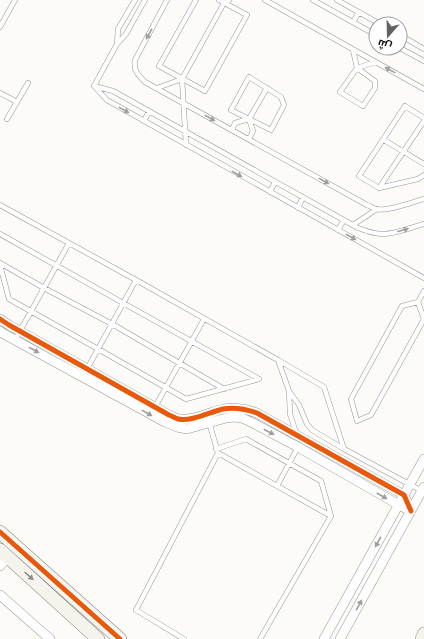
<svg xmlns="http://www.w3.org/2000/svg" width="424" height="639" font-family="Merriweather,Cairo,serif">
<style>
.lines{fill:none;stroke-linecap:round;stroke-linejoin:round}
.lane-casing{stroke:#969694;stroke-width:5.5}
.street-casing{stroke:#969694;stroke-width:10}
.secondary-casing{stroke:#8d8c8b;stroke-width:14}
.lane{stroke:#fffefe;stroke-width:4.5}
.street{stroke:#fffefe;stroke-width:9}
.secondary{stroke:#f4f4ec;stroke-width:13}
.cycleway-casing{stroke:#fff;stroke-width:8}
.cycleway{stroke:#e8590c;stroke-width:5}
.oneway{fill:#9f9f9f}
.oneway2{fill:#8d8d89}
</style>
<rect width="100%" height="100%" fill="#fcfbf7"/>
<g class="lines">
<defs>
<path id="lane" d="M167,0L135,60C133,70 138,75 145,82L367,205C370,206 373,208 376,209C387,212 412,202 424,199
M196,0L159,66L205,91L247,15L219,0
M265,0L424,89
M313,0L376,35
M337,0L380,24
M353,22L359,12
M0,27L15,0
M400,35L424,49
M117,44L118,29L135,0
M400,48L424,61
M353,50L357,68L376,62
M357,68L375,81V88L363,106L340,92Z
M249,77L281,97L284,105L271,130L231,110Z
M94,86L107,100L424,278
M94,86L113,91L358,228C366,231 374,234 383,234C396,234 412,227 424,224
M94,86L117,44L126,34L145,0
M157,88L182,79
M0,93L17,102
M424,118L405,106L359,176L379,188L418,179L424,175
M7,119L28,83
M249,119L267,88
M144,121L149,111
M232,130L235,123L249,119L253,131L249,139
M384,140L424,164
M186,145L182,79L224,3L229,0
M379,188L424,121
M270,192L275,182
M0,205L136,280L278,360L289,391L299,405L307,424L312,430L344,449L422,491
M298,208L303,197
M353,225L377,209
M338,230L344,220
M0,234L259,379L186,399L98,349L9,299L0,265
M0,263L44,288L112,324L224,389
M424,291L418,302L424,319
M418,302L402,306L351,399L357,421L371,415L424,319
M15,340L69,243
M278,360L324,387L344,449
M87,369L136,280
M289,391L290,414L296,433
M155,407L204,319
M216,449L246,439L321,481L331,516
M218,453L331,516L260,639
M277,486L298,447
M184,639L136,610L218,453L209,422"/>
<path id="street" d="M0,319L9,325L169,415C172,416 175,418 178,419C191,422 210,412 223,409C235,407 246,409 257,413L404,495L411,511
M0,331L4,334L165,422L177,427L187,429L226,418L234,417L242,418L253,423L298,447L399,505L411,511
M0,566L8,557
M0,595L50,639
M324,639L424,459
M340,639L424,487"/>
<path id="secondary" d="M0,532L120,639
M0,550L98,639
M422,639L424,634"/>
</defs>
<use href="#lane" class="lane-casing"/>
<use href="#street" class="street-casing"/>
<use href="#secondary" class="secondary-casing"/>
<use href="#lane" class="lane"/>
<use href="#street" class="street"/>
<use href="#secondary" class="secondary"/>
<defs>
<path id="cycleway" d="M0,319L9,325L169,415C172,416 175,418 178,419C191,422 210,412 223,409C235,407 246,409 257,413L404,495L411,511
M0,532L120,639"/>
</defs>
<use href="#cycleway" class="cycleway-casing"/>
<use href="#cycleway" class="cycleway"/>
</g>
<defs><path id="oneway-solid" d="M-6-.8H1V-3.2L6.5 0L1 3.2V.8H-6Z"/></defs>
<g class="oneway">
<use href="#oneway-solid" transform="translate(149 34) rotate(119)"/>
<use href="#oneway-solid" transform="translate(390 70) rotate(-151)"/>
<use href="#oneway-solid" transform="translate(124 110) rotate(29)"/>
<use href="#oneway-solid" transform="translate(210 118) rotate(29)"/>
<use href="#oneway-solid" transform="translate(237 174) rotate(29)"/>
<use href="#oneway-solid" transform="translate(324 181) rotate(29)"/>
<use href="#oneway-solid" transform="translate(403 230) rotate(-16)"/>
<use href="#oneway-solid" transform="translate(351 237) rotate(29)"/>
<use href="#oneway-solid" transform="translate(34 350) rotate(29)"/>
<use href="#oneway-solid" transform="translate(147 413) rotate(29)"/>
<use href="#oneway-solid" transform="translate(269 432) rotate(28)"/>
<use href="#oneway-solid" transform="translate(382 496) rotate(30)"/>
<use href="#oneway-solid" transform="translate(378 542) rotate(119)"/>
<use href="#oneway-solid" transform="translate(359 605) rotate(-61)"/>
</g>
<use class="oneway2" href="#oneway-solid" transform="translate(29 576) rotate(42)"/>
<g transform="translate(388 36) rotate(200)"><circle r="19" fill="#ffffff" stroke="#9f9f9f"/>
<path d="M0-3L7 15L0 10L-7 15Z" fill="#636261"/>
<text y="-6" font-size="11" font-weight="bold" text-anchor="middle" fill="#101010">ش</text>
</g>
</svg>
